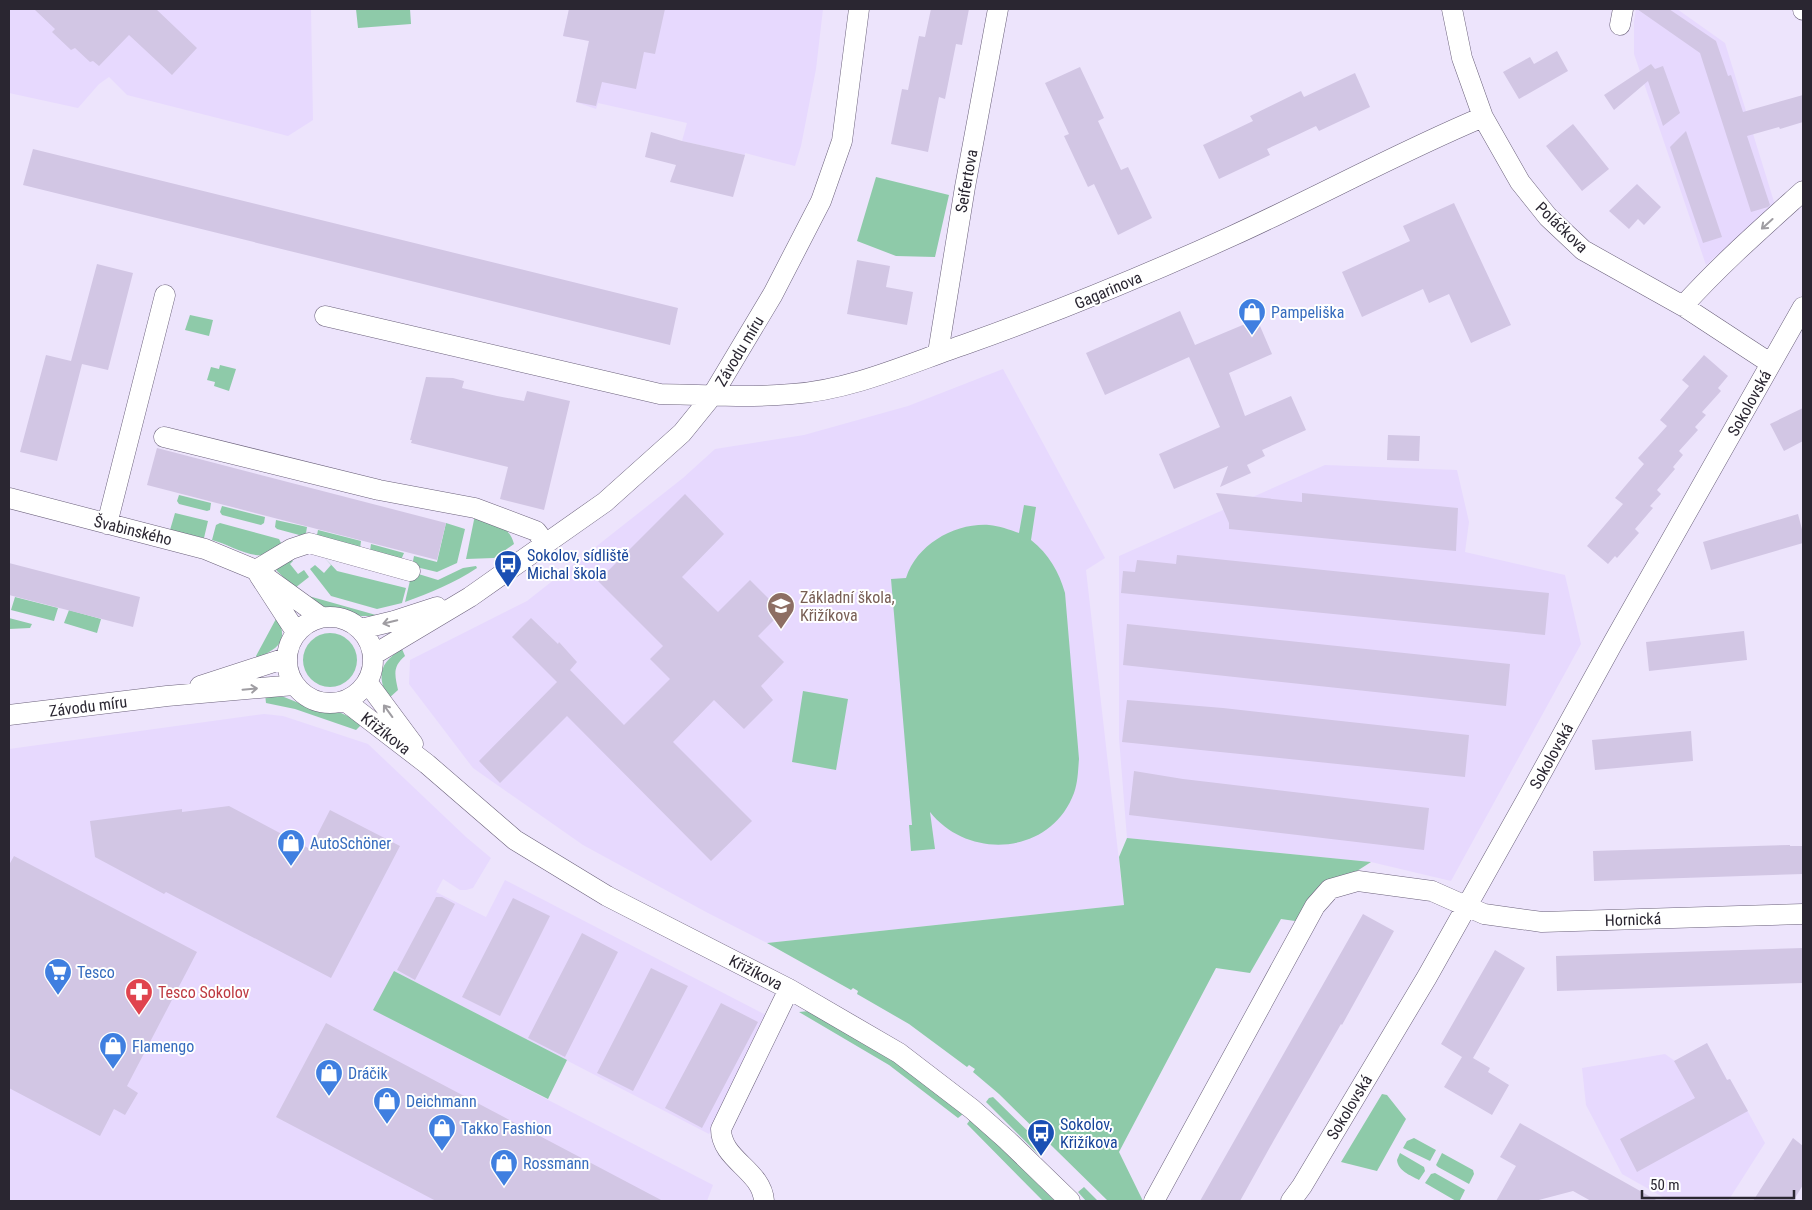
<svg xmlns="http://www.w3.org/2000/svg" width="1812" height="1210" font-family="'Roboto Condensed',sans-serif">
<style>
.built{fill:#e7d9fe}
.green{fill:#8ecaa9}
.building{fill:#d2c6e4}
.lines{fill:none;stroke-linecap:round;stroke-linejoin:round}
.minor-casing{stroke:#6b617b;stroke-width:21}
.minor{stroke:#fff;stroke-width:20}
.oneway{stroke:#9f9da2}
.labels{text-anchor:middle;stroke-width:4;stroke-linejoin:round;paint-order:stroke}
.street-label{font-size:16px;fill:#2a2631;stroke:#fff}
.shop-label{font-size:16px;fill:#366cbe;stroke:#fff;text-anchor:start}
.transit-label{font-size:16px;fill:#164399;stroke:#fff;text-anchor:start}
.education-label{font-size:16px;fill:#785e54;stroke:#fff;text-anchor:start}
.health-label{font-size:16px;fill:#be3a42;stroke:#fff;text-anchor:start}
</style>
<rect width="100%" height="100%" fill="#ede4fc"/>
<path class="built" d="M9,9H311L313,120L288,136L127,95L109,77L99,84L78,108L9,93Z
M569,9H823L816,69L801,146L795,166L745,153V155L682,141L687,123L598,103L596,109L576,102L589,41L563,36Z
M1636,9H1677L1725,43L1775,205L1706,265L1634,54V22Z
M1003,369L1105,558L1086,570L1124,905L767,943L706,912L583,845L473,768L409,684L410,660L527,601L683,478L715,449L804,435L908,406Z
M1325,465L1457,470L1469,522L1465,552L1565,575L1581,644L1451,881L1371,862L1127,838L1119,738V556Z
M264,714L283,716L368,744L466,837L491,858L473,888L466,890H460L443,879L436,892L486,917L505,880L770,1017L709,1134L394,971L374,1010L713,1185L707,1201H9V749Z
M1707,1043L1727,1080L1730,1079L1765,1143L1728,1201H1670L1622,1174L1586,1105L1582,1068L1665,1054L1675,1061Z"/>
<path class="green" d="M356,9H410L411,24L358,28Z
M876,177L949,195L935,257L896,256L857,241Z
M190,315L213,320L209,336L185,330Z
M220,365L236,369L229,391L214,386L215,382L207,380L211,367L219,369Z
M179,495L211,503L210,510L207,511L179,504L177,501Z
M1024,505L1036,507L1031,540C1049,554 1059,572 1065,593L1079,759C1078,770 1078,782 1074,793C1051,855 969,861 930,812L935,849L911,851L909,825H912L891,579L906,578C917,544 955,523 989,525C1000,526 1010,530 1019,533Z
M222,506L265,517L264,523L261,525L222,515L220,512Z
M175,513L208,521L204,538L170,530Z
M475,515C492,521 509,525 514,544L494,558L466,559Z
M276,520L307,527L306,533L303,536L277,529L275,527Z
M220,523L279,539L281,543C266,570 233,545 212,540L216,525Z
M446,523L465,529L457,563L437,572L412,566L414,556L437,562Z
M318,530L361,541L360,549L317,535Z
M371,544L404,553L401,560L370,551Z
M324,557L337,571L406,588L402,603L377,609L331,596L310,569L315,565L324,573L331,565Z
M291,559L293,561L290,564L298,574L304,570L309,577L295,588L277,571L275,566Z
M476,566L477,568C454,583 430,593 405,602L412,572L438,580L463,568Z
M305,595L376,615L383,614L379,616H361L321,606Z
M15,597L58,608L54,621L11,610Z
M69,610L101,619L97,633L64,623Z
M277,617C289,641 279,648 257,658L256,656Z
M9,618L32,624L30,628L9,629Z
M303 660a27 27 0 1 1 54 0a27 27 0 1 1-54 0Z
M402,649L405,656C392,667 395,675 398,690L388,699C377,675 379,663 402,649Z
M803,691L848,699L836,770L792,762Z
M265,694L284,697L314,709L341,713L363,723L356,730L295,709L266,703Z
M1127,838L1371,862L1343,880L1302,922L1281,919L1250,973L1216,968L1119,1152L1143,1201H1108L999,1094L973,1072L975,1069L969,1065L967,1067L909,1024L857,994L858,991L853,988L851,990L767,943L1124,905L1119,857Z
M394,971L567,1060L548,1099L373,1010Z
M809,1011L879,1049L963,1114L958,1118L889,1065L799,1012Z
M1382,1094L1387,1095L1406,1119L1377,1171L1341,1162Z
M993,1097L1046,1149L1039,1155L986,1102L989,1098Z
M970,1120L985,1132L1055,1201H1043L967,1124Z
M1414,1138L1436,1150L1430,1161L1403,1148L1407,1141Z
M1400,1153L1424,1167L1425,1171L1419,1180C1410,1175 1398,1171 1397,1160Z
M1442,1153L1473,1170L1474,1174L1469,1184L1438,1167L1436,1165Z
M1435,1173L1465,1190L1460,1200L1456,1201L1425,1183L1431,1174Z
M1084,1187L1098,1201H1086L1078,1192Z"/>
<path class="building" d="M34,9H156L197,48L172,75L129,35L99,66L93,61L90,62L75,48L71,50L52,32L55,29Z
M569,9H665L655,54L644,52L636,89L602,82L596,106L576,102L589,41L563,36Z
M931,9H969L962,45L956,44L945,99L939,97L928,152L891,144L902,89L908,90L919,36L925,37Z
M1637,9H1669L1716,41L1728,76L1731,75L1743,112L1803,95V122L1780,129L1779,127L1747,136L1770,205L1768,207L1751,212L1700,53Z
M1557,51L1568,71L1519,99L1503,72L1530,57L1534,64Z
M1651,64L1655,69L1663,66L1680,113L1663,126L1648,81L1614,110L1604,95Z
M1080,67L1104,118L1098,121L1121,170L1128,167L1152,218L1118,235L1094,184L1088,187L1064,136L1069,134L1045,83Z
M1355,73L1370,107L1319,131L1316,126L1293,137L1267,149L1270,155L1219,179L1203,145L1253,121L1250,116L1301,91L1304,97Z
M1573,124L1609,169L1582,191L1546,146Z
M1686,131L1722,237L1703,243L1670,147Z
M651,132L682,141L745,155L733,197L670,182L676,165L645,157Z
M33,149L678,308L670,345L23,185Z
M1637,184L1661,207L1644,225L1638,219L1629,229L1609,211Z
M1454,203L1511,325L1471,343L1449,294L1429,303L1423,289L1362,317L1342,272L1410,241L1403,226Z
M857,260L890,266L886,287L913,292L907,325L847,314Z
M97,264L133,273L108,370L82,364L57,461L20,452L46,355L71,361Z
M1180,311L1195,345L1257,319L1272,354L1229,373L1245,416L1291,396L1306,430L1262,450L1265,456L1247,465L1251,473L1220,487L1228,466L1174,489L1159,454L1220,427L1189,357L1105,395L1086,353Z
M1704,355L1728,376L1718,388L1721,391L1702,412L1706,415L1695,427L1698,430L1679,451L1683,455L1673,467L1675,469L1657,490L1661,494L1650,506L1653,508L1635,529L1639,533L1617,558L1615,556L1608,564L1587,546L1623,504L1615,498L1644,464L1638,458L1667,426L1660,420L1689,386L1682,380Z
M426,377L453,378L464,381L462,388L497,396L524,401L527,391L570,401L544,510L500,499L508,467L411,443L412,440H410Z
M1803,408V441L1784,451L1770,424Z
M1388,435L1420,436L1419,461L1387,460Z
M157,448L446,523L437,560L147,485Z
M1216,493L1302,502V493L1458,508L1456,551L1229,529V523Z
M685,494L724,534L682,577L718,612L750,580L782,612L758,636L784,662L761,686L773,700L744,729L714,700L673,742L752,821L711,861L567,716L500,783L479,761L557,682L512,637L531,618L558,644L559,642L577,662L570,670L624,725L670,679L650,659L663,646L598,581Z
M1798,514L1803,533V543L1711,570L1703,542Z
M1177,555L1549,593L1545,635L1121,593L1123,571L1135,572L1137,560L1176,564Z
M9,563L140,597L133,627L9,595Z
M1127,624L1510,664L1506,706L1123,665Z
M1744,631L1747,660L1649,671L1646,642Z
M1127,700L1223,708L1469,735L1465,777L1122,742Z
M1691,731L1693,761L1595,770L1592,740Z
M1134,771L1183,779L1429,808L1424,850L1129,815Z
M229,806L310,849L330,810L400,846L331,978L166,892L164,894L95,857L90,821L182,809V812Z
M1790,845V846H1803V874L1594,881L1593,851Z
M14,856L197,952L127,1086L138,1093L125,1115L114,1109L100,1136L9,1088V865Z
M436,897H442L455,904L415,980L397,970Z
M513,898L550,916L500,1016L462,997Z
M1363,914L1394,931L1342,1025L1341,1024L1274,1140L1240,1201H1200Z
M582,933L618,952L565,1057L528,1038Z
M1803,948V983L1557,991L1556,956Z
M1495,950L1525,968L1473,1058L1490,1068L1488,1072L1509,1085L1492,1115L1444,1087L1462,1057L1441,1044Z
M651,968L688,986L633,1091L597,1073Z
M721,1003L758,1022L702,1128L665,1108Z
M326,1023L663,1201H436L276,1117Z
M1707,1043L1727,1080L1730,1079L1748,1111L1637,1172L1620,1139L1695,1098L1674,1061Z
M1520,1123L1610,1174L1658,1201H1591L1573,1191L1535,1201H1496L1516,1166L1500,1157Z
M1793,1138L1803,1146V1185L1793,1201H1753Z"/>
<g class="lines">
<defs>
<path id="minor" d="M1452,9L1462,58L1483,117L1520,182L1548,217L1583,250L1683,306L1770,363
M1803,9V10
M1620,25L1623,9
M1683,306C1720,265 1762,228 1803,191
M325,316L660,394C704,395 749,398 792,394C852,390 910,363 966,344C1056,312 1144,276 1232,236C1316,198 1397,153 1483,117
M938,353L965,187L998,9
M164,437L379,490L475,508L536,531L546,544
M9,498L205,549L256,570L321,617
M107,524L165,295
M256,570L291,549L309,543L410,571
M259,575L296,632
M287 660a43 43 0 1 1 86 0a43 43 0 1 1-86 0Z
M361,629L394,621L437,607
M373,655L470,597L605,502L682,433L712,396L773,294L821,201L842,141L859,9
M367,682L413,744
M200,686L286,658
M345,701L427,764L515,840L607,896L789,989L899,1053L972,1109L1007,1140L1070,1201
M9,715L167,696L294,685
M764,1201C762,1170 721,1160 721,1129L789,989
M1154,1201L1315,906L1330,889L1358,881L1432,891L1484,914L1542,922L1803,914
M1291,1201L1302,1186L1427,977L1527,799L1614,641L1803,307"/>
</defs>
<use href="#minor" class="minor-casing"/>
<use href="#minor" class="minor"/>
</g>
<defs><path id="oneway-shaft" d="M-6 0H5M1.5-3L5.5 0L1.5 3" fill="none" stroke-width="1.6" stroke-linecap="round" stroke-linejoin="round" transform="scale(1.25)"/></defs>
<g class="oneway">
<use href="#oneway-shaft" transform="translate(1767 224) rotate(138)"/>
<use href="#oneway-shaft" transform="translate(390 622) rotate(166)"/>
<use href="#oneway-shaft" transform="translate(250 689) rotate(-5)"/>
<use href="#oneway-shaft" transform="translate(388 711) rotate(-126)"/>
</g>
<defs>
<symbol id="shop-pin" viewBox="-11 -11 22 30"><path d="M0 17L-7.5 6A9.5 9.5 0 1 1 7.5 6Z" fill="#3f7fe0" stroke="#fff"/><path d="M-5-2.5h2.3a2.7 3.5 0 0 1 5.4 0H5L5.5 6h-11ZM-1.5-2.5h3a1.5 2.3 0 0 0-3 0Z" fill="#fff"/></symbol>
<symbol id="bus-pin" viewBox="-11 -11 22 30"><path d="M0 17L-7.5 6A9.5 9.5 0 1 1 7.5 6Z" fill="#1a4fb4" stroke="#fff"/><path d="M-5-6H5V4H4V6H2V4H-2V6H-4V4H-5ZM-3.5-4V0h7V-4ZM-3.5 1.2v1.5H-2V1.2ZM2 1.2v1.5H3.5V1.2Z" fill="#fff"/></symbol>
<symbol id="school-pin" viewBox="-11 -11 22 30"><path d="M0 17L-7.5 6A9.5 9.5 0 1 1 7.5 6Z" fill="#8d6e63" stroke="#fff"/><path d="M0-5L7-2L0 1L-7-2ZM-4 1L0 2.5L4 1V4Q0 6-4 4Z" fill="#fff"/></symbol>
<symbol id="supermarket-pin" viewBox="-11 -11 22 30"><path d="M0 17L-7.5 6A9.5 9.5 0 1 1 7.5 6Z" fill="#3f7fe0" stroke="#fff"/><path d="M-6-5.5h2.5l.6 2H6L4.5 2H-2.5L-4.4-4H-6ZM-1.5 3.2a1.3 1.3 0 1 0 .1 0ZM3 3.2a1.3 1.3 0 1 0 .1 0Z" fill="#fff"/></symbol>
<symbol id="pharmacy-pin" viewBox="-11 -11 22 30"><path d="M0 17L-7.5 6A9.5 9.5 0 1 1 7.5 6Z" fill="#e0444e" stroke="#fff"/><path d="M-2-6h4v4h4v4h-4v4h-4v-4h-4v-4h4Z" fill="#fff"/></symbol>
</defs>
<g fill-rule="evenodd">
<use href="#shop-pin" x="1236" y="296" width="32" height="43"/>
<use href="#bus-pin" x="492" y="548" width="32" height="43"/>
<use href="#school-pin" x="765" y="590" width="32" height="43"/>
<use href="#shop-pin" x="275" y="827" width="32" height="43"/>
<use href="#supermarket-pin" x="42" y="956" width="32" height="43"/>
<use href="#pharmacy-pin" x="123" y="976" width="32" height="43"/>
<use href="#shop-pin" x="97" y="1030" width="32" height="43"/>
<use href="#shop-pin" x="313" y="1057" width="32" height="43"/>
<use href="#shop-pin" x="371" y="1085" width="32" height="43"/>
<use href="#shop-pin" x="426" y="1112" width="32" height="43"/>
<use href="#bus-pin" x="1025" y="1117" width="32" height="43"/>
<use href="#shop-pin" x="488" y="1147" width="32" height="43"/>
</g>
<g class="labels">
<g class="street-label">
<text transform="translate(966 181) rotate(-80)" y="6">Seifertova</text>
<text transform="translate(1562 227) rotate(44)" y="6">Poláčkova</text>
<text transform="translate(1108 290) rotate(-23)" y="6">Gagarinova</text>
<text transform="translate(739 351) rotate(-59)" y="6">Závodu míru</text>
<text transform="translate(1749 403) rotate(-61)" y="6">Sokolovská</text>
<text transform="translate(133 530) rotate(14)" y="6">Švabinského</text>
<text transform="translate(88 706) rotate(-7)" y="6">Závodu míru</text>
<text transform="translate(386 733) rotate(38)" y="6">Křižíkova</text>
<text transform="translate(1551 756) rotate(-61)" y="6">Sokolovská</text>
<text transform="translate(1633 919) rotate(-2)" y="6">Hornická</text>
<text transform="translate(756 972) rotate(27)" y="6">Křižíkova</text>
<text transform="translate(1349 1107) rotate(-59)" y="6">Sokolovská</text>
</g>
<g class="shop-label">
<text x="1271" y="318">Pampeliška</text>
<text x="310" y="849">AutoSchöner</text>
<text x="77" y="978">Tesco</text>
<text x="132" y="1052">Flamengo</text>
<text x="348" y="1079">Dráčik</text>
<text x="406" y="1107">Deichmann</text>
<text x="461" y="1134">Takko Fashion</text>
<text x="523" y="1169">Rossmann</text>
</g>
<g class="transit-label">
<text x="527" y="561">Sokolov, sídliště<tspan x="527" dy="18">Michal škola</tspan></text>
<text x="1060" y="1130">Sokolov,<tspan x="1060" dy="18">Křižíkova</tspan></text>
</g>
<g class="education-label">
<text x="800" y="603">Základní škola,<tspan x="800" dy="18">Křižíkova</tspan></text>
</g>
<g class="health-label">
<text x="158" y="998">Tesco Sokolov</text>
</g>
</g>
<rect width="1812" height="1210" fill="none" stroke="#2a2631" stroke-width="20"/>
<path d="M1642 1190v8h152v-8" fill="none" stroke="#2a2631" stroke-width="2.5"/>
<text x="1650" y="1190" font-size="15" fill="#2a2631" stroke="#ffffff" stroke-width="4" paint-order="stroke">50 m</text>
</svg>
